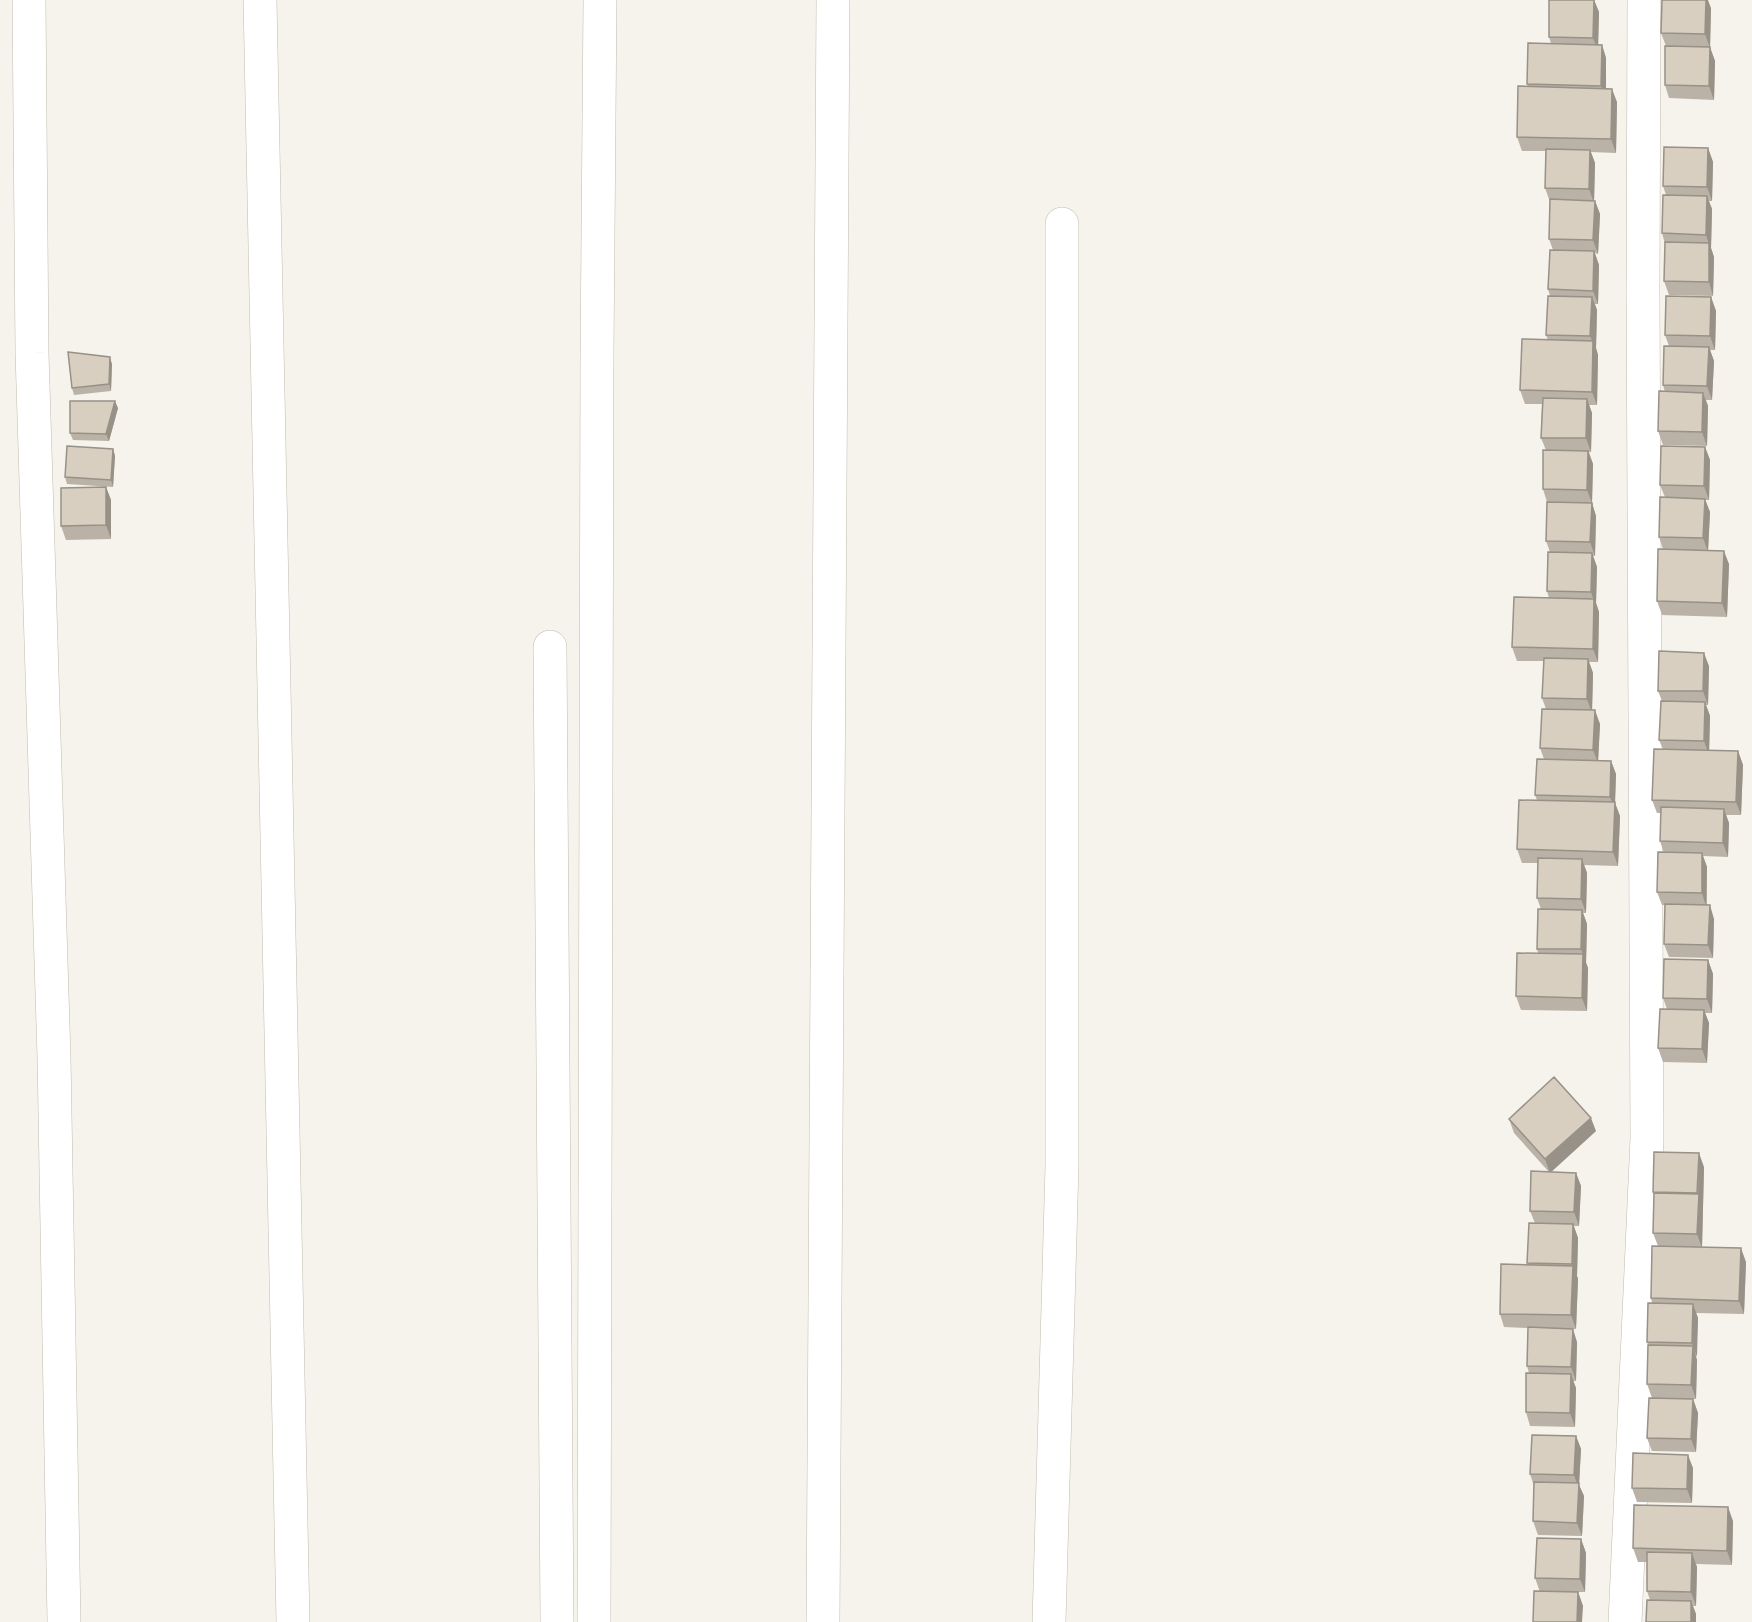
<svg xmlns="http://www.w3.org/2000/svg" width="1752" height="1622" font-family="'Noto Sans',sans-serif">
<style>
.lines{fill:none;stroke-linecap:round;stroke-linejoin:round}
.minor-casing{stroke:#c2bbae;stroke-width:34}
.minor{stroke:#fff;stroke-width:33}
.wall{fill:#bab2a6}
.shaded-wall{fill:#979187}
.building{fill:#d8cfc1;stroke:#979187;stroke-width:1.5}
</style>
<rect width="100%" height="100%" fill="#f6f3ec"/>
<g class="lines">
<defs>
<path id="minor" d="M29,0L32,353L54,1057L64,1622
M260,0L293,1622
M550,647L557,1622
M594,1622L597,354L600,0
M823,1622L833,0
M1049,1622L1062,1166V224
M1625,1622L1647,1138L1643,293L1644,0"/>
</defs>
<use href="#minor" class="minor-casing"/>
<use href="#minor" class="minor"/>
</g>
<path class="wall" d="M1549,0H1594L1599,12L1598,44L1602,45L1606,58V89L1617,102L1616,153L1591,152L1595,163L1594,201H1595L1600,214L1598,254L1595,253L1599,265L1598,304H1595L1597,310L1596,348L1598,355L1597,405H1589L1592,413L1591,452H1589L1593,464L1592,503L1596,516L1595,556H1593L1597,567L1596,603L1599,612L1598,662H1589L1593,673L1592,710L1600,724L1598,760L1611,761L1616,774L1615,803L1620,816L1618,866L1584,865L1587,873L1586,913H1583L1587,924L1586,963L1588,968L1587,1011L1521,1010L1516,996L1538,953L1537,949L1541,909L1537,898L1538,863H1522L1517,849L1537,800L1535,795L1544,759L1540,748L1546,709L1542,698L1544,661H1517L1512,647L1549,598L1547,591L1550,552L1546,541L1547,502L1543,489L1546,450L1541,438L1542,404H1525L1520,390L1548,340L1546,335L1550,296L1548,289L1553,250L1549,239L1550,202L1545,188L1546,151H1522L1517,137L1528,87L1527,84L1551,43L1549,37Z
M1711,8L1710,48L1715,61L1714,100L1669,98L1665,85L1666,46L1661,33Z
M1708,148L1713,162L1712,201H1709L1712,209L1711,248L1714,257L1713,296L1669,295L1664,281L1665,244L1662,233L1666,195L1663,186Z
M1711,297L1716,311L1715,350H1710L1714,361L1712,400H1706L1708,406L1707,446L1663,445L1658,431L1665,392L1663,385L1669,346L1665,335Z
M112,364L111,391L74,395L72,388Z
M118,408L109,441L73,440L70,433Z
M1705,447L1710,460L1709,500H1705L1710,512L1708,550L1729,564L1727,617L1662,615L1657,601L1663,549L1659,537L1665,497L1660,485Z
M113,449L115,456L113,487L67,484L65,477Z
M106,487L111,500V539L66,540L61,526Z
M1709,666L1708,705H1706L1710,716L1709,751H1738L1743,765L1741,815H1726L1729,823L1728,857L1703,856L1707,867V905L1714,919L1713,958L1669,957L1664,944L1665,905H1662L1657,892L1664,853L1660,841L1661,813H1657L1652,800L1663,749L1659,740L1662,701L1658,691Z
M1708,960L1713,974L1712,1013H1705L1709,1023L1707,1063L1663,1062L1658,1048L1667,1009L1663,998Z
M1509,1119L1596,1131L1551,1172L1576,1173L1581,1186L1579,1226H1574L1578,1238L1577,1276L1578,1279L1576,1329L1560,1328L1577,1342L1576,1381H1573L1576,1388L1575,1427L1530,1426L1526,1412L1529,1373L1527,1366L1528,1328L1504,1327L1500,1314L1528,1265L1527,1263L1535,1223L1530,1211L1549,1172L1514,1133Z
M1704,1167L1702,1247L1746,1262L1744,1314L1696,1313L1698,1318L1696,1357L1697,1360L1696,1399H1693L1698,1413L1696,1452L1652,1451L1647,1438L1652,1398L1647,1384L1648,1345L1647,1342L1652,1303L1651,1298L1658,1246L1653,1233L1654,1195L1653,1192Z
M1576,1436L1581,1449L1579,1485L1584,1496L1582,1536L1538,1535L1533,1521L1534,1486L1530,1474Z
M1693,1468L1692,1503L1637,1502L1632,1488Z
M1733,1521L1732,1565L1696,1564L1697,1567L1696,1606H1693L1696,1614V1622H1646L1650,1600L1647,1591V1562H1638L1633,1548Z
M1581,1539L1586,1553L1585,1592H1555H1578L1583,1606L1540,1592L1535,1578Z"/>
<path class="shaded-wall" d="M1594,0L1599,12L1598,51L1593,38Z
M1706,0H1708L1711,8L1710,48L1705,34Z
M1602,45L1606,58V100L1601,86Z
M1710,47L1715,61L1714,100L1709,86Z
M1612,89L1617,102L1616,153L1611,139Z
M1708,148L1713,162L1712,201L1707,187Z
M1590,150L1595,163L1594,203L1589,189Z
M1707,196L1712,209L1711,248L1714,257L1713,296L1709,282V244L1706,235Z
M1595,201L1600,214L1598,254L1593,240Z
M1594,251L1599,265L1598,304L1593,291Z
M1592,297L1597,310L1596,348L1598,355L1597,405L1592,392L1593,343L1590,336Z
M1711,297L1716,311L1715,350L1710,336Z
M1709,347L1714,361L1712,400L1707,386Z
M110,357L112,364L111,391L109,384Z
M1703,393L1708,406L1707,446L1702,432Z
M1587,399L1592,413L1591,452L1586,438Z
M115,401L118,408L109,441L106,434Z
M1705,447L1710,460L1709,500L1704,486Z
M113,449L115,456L113,487L111,480Z
M1588,451L1593,464L1592,503L1596,516L1595,556L1590,542L1592,503L1587,490Z
M106,487L111,500V539L106,525Z
M1705,499L1710,512L1708,552L1703,538Z
M1724,551L1729,564L1727,617L1722,603Z
M1592,553L1597,567L1596,603L1599,612L1598,662L1593,649L1594,601L1591,592Z
M1704,653L1709,666L1708,705L1703,691Z
M1588,659L1593,673L1592,713L1587,699Z
M1705,702L1710,716L1709,755L1704,741Z
M1595,710L1600,724L1598,763L1593,750Z
M1738,751L1743,765L1741,815L1736,802Z
M1611,761L1616,774L1615,803L1620,816L1618,866L1613,852L1615,810L1610,797Z
M1724,809L1729,823L1728,857L1723,843Z
M1702,853L1707,867L1706,906L1702,893Z
M1582,859L1587,873L1586,913L1581,899Z
M1710,905L1714,919L1713,958L1708,945Z
M1582,910L1587,924L1586,963L1581,949Z
M1583,954L1588,968L1587,1011L1582,998Z
M1708,960L1713,974L1712,1013L1707,999Z
M1704,1010L1709,1023L1707,1063L1702,1049Z
M1591,1118L1596,1131L1550,1173L1545,1159Z
M1699,1153L1704,1167L1702,1248L1697,1234Z
M1576,1173L1581,1186L1579,1226L1574,1212Z
M1573,1224L1578,1238L1577,1276L1578,1279L1576,1329L1571,1315L1573,1267L1572,1264Z
M1741,1248L1746,1262L1744,1314L1739,1301Z
M1693,1304L1698,1318L1697,1357L1692,1343Z
M1573,1329L1577,1342L1576,1381L1571,1367Z
M1693,1346L1697,1360L1696,1399L1691,1385Z
M1571,1374L1576,1388L1575,1427L1570,1413Z
M1693,1399L1698,1413L1696,1452L1691,1439Z
M1576,1436L1581,1449L1579,1485L1584,1496L1582,1536L1577,1523L1578,1487L1574,1475Z
M1688,1455L1693,1468L1692,1503L1687,1489Z
M1728,1507L1733,1521L1732,1565L1727,1551Z
M1581,1539L1586,1553L1585,1592L1580,1579Z
M1692,1553L1697,1567L1696,1606L1691,1592Z
M1578,1592L1583,1606L1582,1622H1577Z
M1691,1601L1696,1614V1622H1691Z"/>
<path class="building" d="M1549,0H1594L1593,38L1549,37Z
M1662,0H1706L1705,34L1661,33Z
M1528,43L1602,45L1601,86L1527,84Z
M1665,46L1710,47L1709,86L1665,85Z
M1518,86L1612,89L1611,139L1517,137Z
M1664,147L1708,148L1707,187L1663,186Z
M1546,149L1590,150L1589,189L1545,188Z
M1663,195L1707,196L1706,235L1662,233Z
M1550,199L1595,201L1593,240L1549,239Z
M1665,242L1709,243V282L1664,281Z
M1550,250L1594,251L1593,291L1548,289Z
M1548,296L1592,297L1590,336L1546,335Z
M1666,296L1711,297L1710,336L1665,335Z
M1522,339L1593,341L1592,392L1520,390Z
M1664,346L1709,347L1707,386L1663,385Z
M68,352L110,357L109,384L72,388Z
M1659,391L1703,393L1702,432L1658,431Z
M1543,398L1587,399L1586,438H1541Z
M70,401H115L106,434L70,433Z
M67,446L113,449L111,480L65,477Z
M1661,446L1705,447L1704,486L1660,485Z
M1543,450L1588,451L1587,490L1543,489Z
M106,487V525L61,526V488Z
M1660,497L1705,499L1703,538L1659,537Z
M1547,502L1592,503L1590,542L1546,541Z
M1658,549L1724,551L1722,603L1657,601Z
M1548,552L1592,553L1591,592L1547,591Z
M1514,597L1594,599L1593,649L1512,647Z
M1659,651L1704,653L1703,691H1658Z
M1544,658L1588,659L1587,699L1542,698Z
M1661,701L1705,702L1704,741L1659,740Z
M1542,709L1595,710L1593,750L1540,748Z
M1654,749L1738,751L1736,802L1652,800Z
M1537,759L1611,761L1610,797L1535,795Z
M1519,800L1615,802L1613,852L1517,849Z
M1661,807L1724,809L1723,843L1660,841Z
M1658,852L1702,853V893L1657,892Z
M1538,858L1582,859L1581,899L1537,898Z
M1665,904L1710,905L1708,945L1664,944Z
M1538,909L1582,910L1581,949H1537Z
M1517,953L1583,954L1582,998L1516,996Z
M1664,959L1708,960L1707,999L1663,998Z
M1660,1009L1704,1010L1702,1049L1658,1048Z
M1554,1077L1591,1118L1545,1159L1509,1119Z
M1654,1152L1699,1153L1697,1193L1653,1192Z
M1531,1171L1576,1173L1574,1212L1530,1211Z
M1654,1193L1699,1194L1697,1234L1653,1233Z
M1529,1223L1573,1224L1572,1264L1527,1263Z
M1652,1246L1741,1248L1739,1301L1651,1298Z
M1501,1264L1573,1266L1571,1315L1500,1314Z
M1648,1303L1693,1304L1692,1343L1647,1342Z
M1528,1327L1573,1329L1571,1367L1527,1366Z
M1648,1345L1693,1346L1691,1385L1647,1384Z
M1526,1373L1571,1374L1570,1413L1526,1412Z
M1649,1398L1693,1399L1691,1439L1647,1438Z
M1532,1435L1576,1436L1574,1475L1530,1474Z
M1633,1453L1688,1455L1687,1489L1632,1488Z
M1534,1482L1579,1483L1577,1523L1533,1521Z
M1634,1505L1728,1507L1727,1551L1633,1548Z
M1537,1538L1581,1539L1580,1579L1535,1578Z
M1647,1552L1692,1553L1691,1592L1647,1591Z
M1534,1591L1578,1592L1577,1622H1533Z
M1647,1600L1691,1601V1622H1646Z"/>
</svg>
